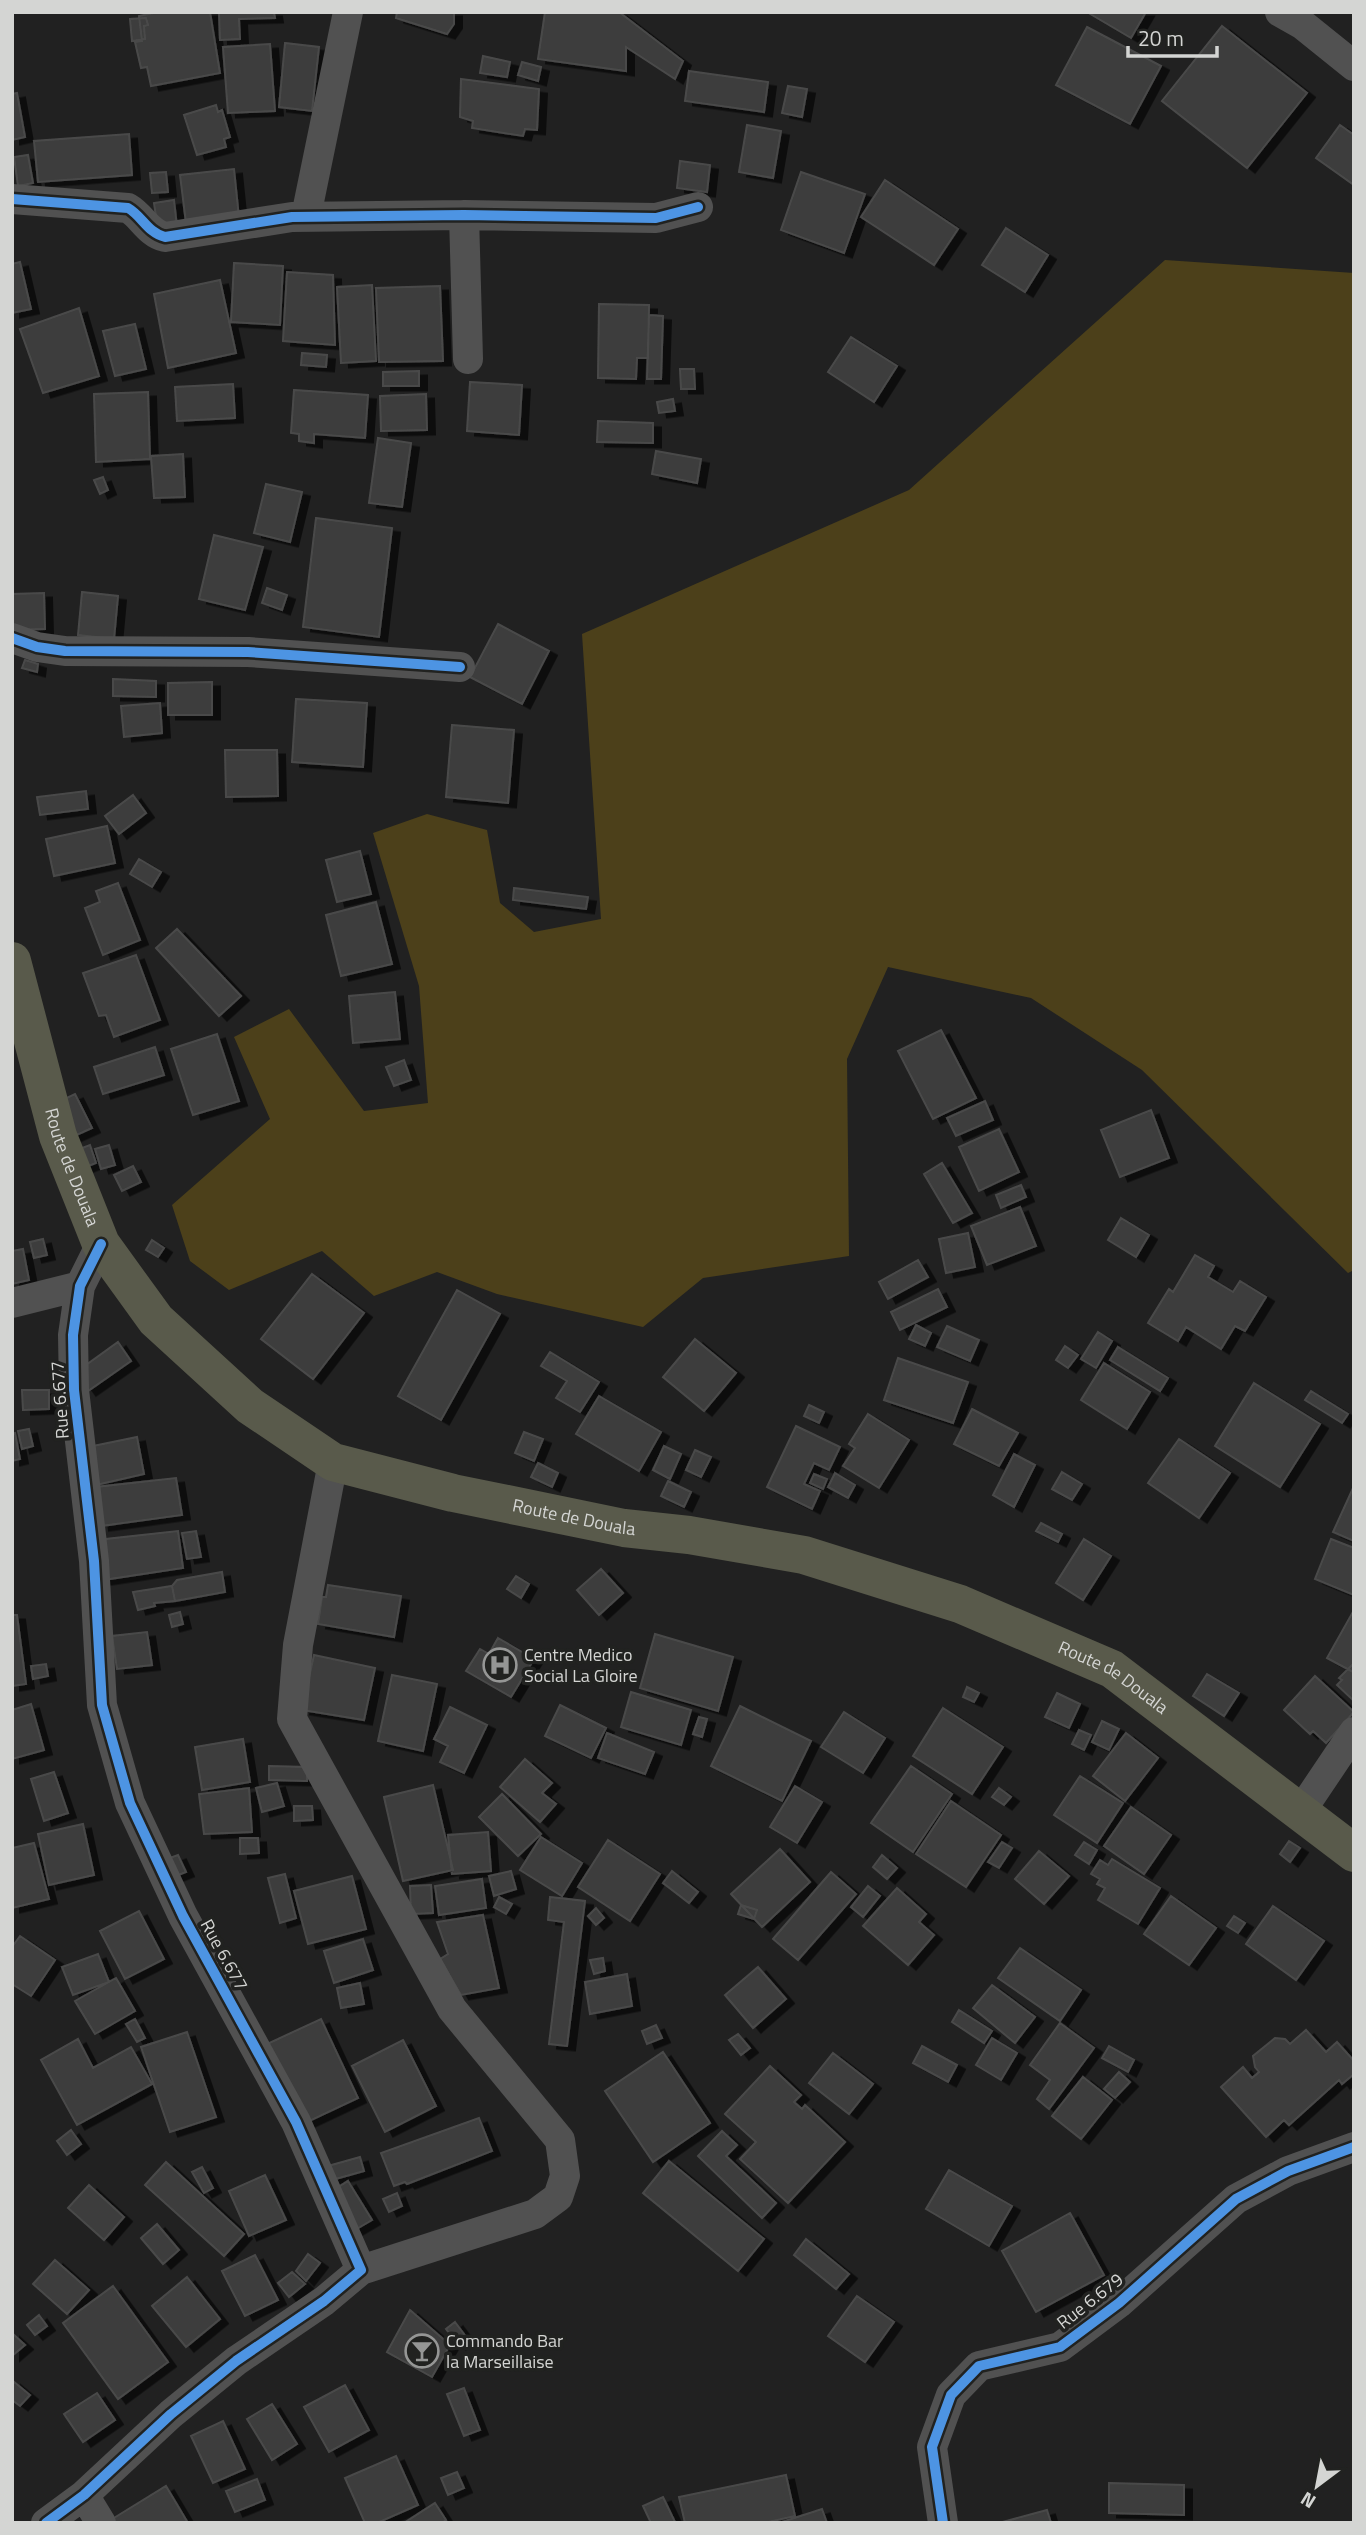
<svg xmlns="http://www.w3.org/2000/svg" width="1366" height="2535" font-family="'Titillium Web',sans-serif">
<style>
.green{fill:#4c401a}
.building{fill:#3c3d3c;stroke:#4a4a4a;stroke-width:2;filter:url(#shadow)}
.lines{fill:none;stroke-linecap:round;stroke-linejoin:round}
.street{stroke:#515151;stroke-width:30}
.highway{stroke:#595a4b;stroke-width:38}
.cycleway-casing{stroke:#212220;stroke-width:15}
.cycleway{stroke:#4d94e3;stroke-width:10}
.labels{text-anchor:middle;stroke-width:7;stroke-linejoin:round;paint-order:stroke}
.street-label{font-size:18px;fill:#d4d5d3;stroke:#212220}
.poi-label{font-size:18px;fill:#d4d5d3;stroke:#212220;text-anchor:start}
</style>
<defs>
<filter id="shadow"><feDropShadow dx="8" dy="4.5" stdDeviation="0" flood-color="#0009"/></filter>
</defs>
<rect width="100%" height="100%" fill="#212121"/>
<path class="green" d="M1165,260L1354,273V1270L1348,1273L1142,1070L1031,998L888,967L847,1059L849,1256L703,1278L643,1327L497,1294L437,1272L374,1296L322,1251L229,1290L190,1261L172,1205L270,1119L234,1037L289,1009L364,1111L428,1103L419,986L373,833L427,814L487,830L500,903L534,932L601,919L582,634L909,490Z"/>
<path class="building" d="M158,12H210L220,73L151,86L147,67L141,68L135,42L142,41L139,16Z
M219,12H274L275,18L239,19L240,39L220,40Z
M397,12H454V24L447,34L396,18Z
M545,12H619L683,61L675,79L626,47V71L538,59Z
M1087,12H1146L1131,38Z
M146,18L148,25L144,26L145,39L132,41L130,19Z
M1222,26L1307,93L1247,168L1162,101Z
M1087,27L1161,66L1130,124L1056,85Z
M285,43L319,47L312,111L279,107Z
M270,44L275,111L228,113L223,47Z
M483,56L510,62L507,77L480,73Z
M522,62L541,67L538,81L518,75Z
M689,71L768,82L764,112L685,101Z
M461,79L539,89L537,130L525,129L523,136L472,128L473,121L460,117Z
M788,86L807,89L802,117L782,113Z
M17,93L25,137L12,140V94Z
M216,105L218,112L222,110L230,137L224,139L226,147L197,155L184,115Z
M747,125L781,131L773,178L739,172Z
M1340,125L1354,135V185L1316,158Z
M129,134L132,175L38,182L34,141Z
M28,155L33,183L18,186L14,157Z
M680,161L710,165L707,192L677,188Z
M234,169L239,218L186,223L180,175Z
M166,172L168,192L152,193L150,173Z
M801,172L865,194L844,253L781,230Z
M885,180L958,229L934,265L861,217Z
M174,200L177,227L158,230L154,203Z
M1006,228L1048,255L1025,292L982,265Z
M20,262L31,309L12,313V264Z
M234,263L283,266L280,325L231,322Z
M287,272L333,275L335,345L283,341Z
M220,280L236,353L168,368L154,294Z
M372,285L376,361L341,363L337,287Z
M440,286L443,361L379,362L376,288Z
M599,304L649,305L648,358H637L636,379L598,378Z
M79,308L99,376L43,393L20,329Z
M649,315L663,316L661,379H647Z
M135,324L146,369L115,376L103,331Z
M851,337L897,366L874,402L828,372Z
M302,353L327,355L326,367L301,365Z
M680,369H694L695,389H681Z
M419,371V386H383V372Z
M470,382L522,385L519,435L467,431Z
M233,384L235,418L177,421L175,387Z
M294,390L368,395L365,438L314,434V443L299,441V434L291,433Z
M148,392L150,459L96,462L94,394Z
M426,394L427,430L381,431L380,396Z
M673,399L675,411L659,413L657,402Z
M598,421L653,423V443L597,442Z
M378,438L411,443L402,507L369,503Z
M656,451L701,459L697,483L652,474Z
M183,454L185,497L154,498L151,456Z
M103,477L108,490L100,494L94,480Z
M266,484L302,492L290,542L254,533Z
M316,518L392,528L379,637L303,627Z
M214,535L263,547L245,610L199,599Z
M267,588L287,595L282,610L262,603Z
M82,592L118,596L114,639L78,635Z
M44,593L45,629L12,630V594Z
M498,624L549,651L522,704L470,677Z
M25,660L38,664L37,672L22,668Z
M113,679L156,681V697L113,696Z
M212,682V715H168V683Z
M296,699L367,703L363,767L292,762Z
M160,703L162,733L124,737L121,706Z
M452,725L514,730L508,803L446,797Z
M225,750H277L278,796L226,797Z
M86,791L88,809L40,815L37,797Z
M133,795L146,813L119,834L105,816Z
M107,826L115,863L54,876L46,839Z
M360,851L371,894L337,902L326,860Z
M139,859L161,872L152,887L130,874Z
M118,883L140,940L103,955L85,908L100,902L96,891Z
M514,888L588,897L586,909L513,900Z
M376,902L392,964L341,976L326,915Z
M177,929L241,996L219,1016L156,948Z
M136,955L160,1020L114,1037L106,1015L99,1016L83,973Z
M395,992L400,1039L353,1043L349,996Z
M941,1030L976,1098L933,1119L898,1051Z
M217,1034L239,1101L193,1115L171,1049Z
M155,1047L164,1075L103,1094L94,1067Z
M404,1060L411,1080L394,1086L386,1067Z
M75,1094L92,1128L70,1138L54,1104Z
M985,1101L993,1120L956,1136L947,1118Z
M1151,1110L1169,1158L1120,1177L1101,1130Z
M999,1129L1019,1172L979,1191L959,1147Z
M90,1145L96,1163L81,1169L74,1151Z
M109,1145L115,1165L101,1169L95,1149Z
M942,1163L972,1213L953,1223L924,1174Z
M133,1166L141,1182L122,1191L114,1175Z
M1021,1185L1026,1197L1001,1208L996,1195Z
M1020,1207L1036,1246L987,1265L971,1226Z
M1121,1218L1149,1235L1136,1257L1108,1240Z
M968,1233L975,1267L946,1273L939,1239Z
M43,1239L47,1255L34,1258L30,1242Z
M152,1240L164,1248L158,1257L146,1250Z
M23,1249L29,1280L12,1284V1251Z
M1195,1255L1214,1266L1208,1277L1233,1292L1240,1281L1266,1297L1245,1331L1235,1326L1221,1349L1186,1327L1178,1341L1148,1323L1169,1289L1173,1292Z
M918,1260L928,1277L888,1299L879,1282Z
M312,1274L364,1313L313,1379L261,1339Z
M938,1289L947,1307L900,1330L891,1312Z
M457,1290L500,1314L441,1420L398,1396Z
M916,1325L931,1333L925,1346L909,1339Z
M947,1326L979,1340L970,1361L937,1347Z
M1098,1332L1112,1341L1096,1368L1081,1359Z
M695,1339L736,1373L704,1411L663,1377Z
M118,1342L131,1361L88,1391L75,1373Z
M1065,1346L1078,1355L1068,1368L1056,1360Z
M1118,1347L1168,1378L1160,1391L1110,1360Z
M550,1352L599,1382L580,1412L556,1398L567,1381L541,1366Z
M898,1358L968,1382L953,1423L884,1400Z
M1104,1363L1150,1392L1127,1429L1081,1400Z
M1254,1383L1320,1424L1280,1487L1215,1446Z
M22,1390H49V1409L23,1410Z
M1311,1391L1348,1414L1342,1423L1305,1400Z
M599,1396L661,1432L639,1471L576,1434Z
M809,1405L824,1412L819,1423L804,1416Z
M972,1409L1018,1433L999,1466L954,1444Z
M868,1414L909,1440L879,1488L843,1466L855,1448L849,1444Z
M796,1426L840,1447L829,1470L814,1463L804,1484L820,1491L812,1509L767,1487Z
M29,1429L33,1446L22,1449L18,1431Z
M524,1432L543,1439L534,1461L515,1453Z
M15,1433L20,1459L12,1461V1434Z
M137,1437L144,1474L96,1485L88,1447Z
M1179,1439L1230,1473L1199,1518L1148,1483Z
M664,1446L681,1454L670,1479L653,1470Z
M695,1450L711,1457L701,1477L686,1470Z
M1014,1454L1035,1465L1014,1507L993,1495Z
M538,1463L558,1473L552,1487L531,1477Z
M1062,1472L1082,1484L1072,1500L1052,1489Z
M835,1473L855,1485L848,1498L828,1487Z
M814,1474L827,1479L823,1489L810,1483Z
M176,1478L182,1515L101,1526L96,1487Z
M668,1481L691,1492L684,1507L661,1496Z
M1354,1486V1541L1333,1532Z
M1041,1523L1062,1534L1058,1542L1036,1531Z
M178,1531L183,1568L103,1580L97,1540Z
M196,1531L201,1557L187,1559L182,1533Z
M1084,1539L1111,1556L1083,1600L1056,1583Z
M1331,1539L1354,1548V1595L1315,1579Z
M601,1569L623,1593L599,1615L577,1590Z
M222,1572L225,1592L175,1601L172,1586L177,1580Z
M516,1576L529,1584L521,1598L507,1589Z
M328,1585L401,1596L394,1637L318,1624L322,1597H326Z
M172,1586L175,1601L154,1603L155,1606L138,1610L133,1592Z
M1354,1610V1671L1353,1672L1327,1658Z
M180,1612L183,1624L172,1627L169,1615Z
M12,1615H17L26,1684L12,1686Z
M147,1632L152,1665L117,1669L112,1636Z
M655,1634L733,1657L718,1711L640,1688Z
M498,1638L534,1659L511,1697L466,1671L480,1649L489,1654Z
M314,1655L375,1668L364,1720L302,1710Z
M1354,1663V1701L1337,1685L1342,1680L1339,1678Z
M46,1664L48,1676L33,1679L31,1666Z
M1207,1674L1239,1693L1224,1716L1193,1696Z
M392,1675L437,1684L423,1751L378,1741Z
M1315,1676L1354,1712L1326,1743L1313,1731L1310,1734L1284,1710Z
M967,1687L979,1693L974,1702L963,1697Z
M631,1692L691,1710L681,1745L621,1727Z
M1057,1693L1080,1704L1069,1728L1045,1717Z
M31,1704L44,1750L12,1759V1710Z
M560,1705L606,1728L591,1758L545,1736Z
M740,1706L811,1741L782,1801L711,1766Z
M450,1707L487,1725L464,1773L440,1762L448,1746L434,1739Z
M943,1708L1003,1747L972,1794L913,1756Z
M844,1712L885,1738L863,1773L821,1747Z
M699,1717L707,1719L702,1737L693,1734Z
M1102,1721L1119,1729L1109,1750L1092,1742Z
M1079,1730L1091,1735L1084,1750L1072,1744Z
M607,1733L654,1752L645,1774L598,1758Z
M1126,1733L1158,1758L1125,1801L1093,1776Z
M243,1739L250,1782L202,1790L195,1747Z
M525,1759L552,1783L542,1793L556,1804L540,1822L500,1787Z
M269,1766L307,1767V1781L269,1780Z
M911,1766L952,1794L913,1852L871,1823Z
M54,1772L68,1813L44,1821L31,1779Z
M1080,1776L1123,1803L1097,1843L1054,1815Z
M277,1783L284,1806L262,1812L256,1788Z
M433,1785L453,1870L403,1881L384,1797Z
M795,1786L822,1802L797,1843L770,1827Z
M249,1788L252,1832L204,1834L199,1794Z
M999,1788L1011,1797L1004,1805L992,1797Z
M502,1794L541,1834L518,1856L479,1817Z
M951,1801L1001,1835L966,1887L916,1854Z
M294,1806H312L313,1820L294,1821Z
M1131,1807L1171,1835L1144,1874L1104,1846Z
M83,1824L94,1875L49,1885L38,1834Z
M488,1832L491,1871L452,1874L448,1835Z
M541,1837L582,1863L562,1896L520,1870Z
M240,1838H258L259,1853L240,1854Z
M608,1840L660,1874L630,1921L578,1887Z
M1289,1841L1300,1848L1290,1862L1280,1854Z
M1002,1842L1012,1848L999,1868L988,1862Z
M1084,1842L1097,1850L1089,1864L1075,1855Z
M34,1843L49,1899L12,1908V1848Z
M780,1849L810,1882L762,1927L731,1894Z
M1039,1851L1069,1876L1044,1904L1015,1879Z
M178,1855L186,1872L171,1878L164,1860Z
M882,1855L897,1868L887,1879L873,1867Z
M1112,1859L1160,1888L1138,1924L1098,1900L1105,1888L1097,1884L1100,1879L1091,1874L1100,1860L1108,1865Z
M511,1871L516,1889L494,1896L489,1876Z
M672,1871L698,1892L689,1903L663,1883Z
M831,1872L856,1894L798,1960L773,1939Z
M285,1874L296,1918L280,1923L268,1878Z
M352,1876L366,1929L308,1944L294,1891Z
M482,1879L486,1908L439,1915L435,1886Z
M431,1885L433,1913L411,1914L410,1886Z
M868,1886L880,1896L863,1917L851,1907Z
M897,1888L926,1914L919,1922L934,1935L908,1965L863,1926Z
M1171,1896L1216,1928L1189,1965L1144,1934Z
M499,1897L512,1904L506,1914L494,1907Z
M550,1897L585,1901L567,2046L549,2044L564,1922L548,1920Z
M741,1905L757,1910L754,1919L738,1914Z
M1273,1906L1324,1941L1296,1980L1246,1944Z
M596,1908L604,1918L596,1925L588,1916Z
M139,1911L164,1959L125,1979L100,1931Z
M483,1915L499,1988L461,1995L440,1959L448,1954L437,1922Z
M1234,1916L1245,1923L1238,1933L1227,1926Z
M20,1936L55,1960L31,1996L12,1984V1947Z
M363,1939L373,1970L334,1983L324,1951Z
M1020,1948L1081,1990L1060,2021L998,1978Z
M98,1954L109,1982L73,1995L62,1967Z
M603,1958L605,1971L594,1974L590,1960Z
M758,1967L786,1999L753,2028L725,1995Z
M627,1974L632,2006L590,2014L585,1982Z
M116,1978L135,2011L95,2034L75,2001Z
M360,1983L364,2004L341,2008L337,1988Z
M992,1985L1035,2017L1015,2043L973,2008Z
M959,2010L992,2031L984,2043L952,2022Z
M135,2019L145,2038L137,2042L126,2024Z
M321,2019L358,2098L303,2124L265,2045Z
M1060,2023L1094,2048L1049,2109L1037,2099L1050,2080L1030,2065Z
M656,2025L662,2038L647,2044L642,2031Z
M1306,2030L1326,2052L1337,2042L1354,2061V2074L1342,2084L1339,2080L1289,2125L1284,2120L1266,2137L1221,2087L1243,2067L1252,2078L1259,2072L1255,2067L1253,2056L1275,2038L1285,2039L1290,2044Z
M187,2032L216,2117L170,2132L141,2047Z
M738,2034L750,2048L741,2055L729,2040Z
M992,2038L1017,2053L1001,2080L976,2065Z
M78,2039L93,2068L131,2047L152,2084L77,2125L41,2060Z
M403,2040L436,2106L385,2132L352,2066Z
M922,2046L957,2065L948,2082L913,2063Z
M1109,2046L1134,2060L1128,2072L1102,2058Z
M663,2052L710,2123L653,2162L605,2091Z
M833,2053L873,2084L849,2114L809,2083Z
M770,2066L801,2095L794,2102L802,2109L805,2105L845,2142L788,2203L740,2159L756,2142L725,2114Z
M1119,2072L1130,2082L1115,2098L1104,2089Z
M1083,2077L1112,2100L1081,2139L1052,2116Z
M479,2118L492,2151L407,2184L405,2182L394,2186L381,2153Z
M71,2130L81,2144L67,2155L57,2141Z
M722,2131L737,2145L726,2156L776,2203L762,2218L698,2156Z
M360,2157L364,2171L332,2180L328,2166Z
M669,2161L764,2239L738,2271L643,2193Z
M166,2162L244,2234L224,2256L145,2185Z
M202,2167L213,2188L204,2193L192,2172Z
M949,2170L1012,2206L989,2246L926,2209Z
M265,2175L286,2220L249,2236L229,2191Z
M348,2181L372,2220L355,2230L332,2191Z
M89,2185L124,2217L104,2240L68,2208Z
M397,2193L402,2206L389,2212L383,2199Z
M1070,2213L1104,2275L1036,2312L1002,2251Z
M157,2224L179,2250L163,2264L141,2238Z
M806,2239L849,2274L836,2289L794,2255Z
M308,2254L320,2263L306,2281L296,2271Z
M255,2255L278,2300L245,2316L222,2271Z
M55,2260L89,2290L67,2314L33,2284Z
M292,2272L305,2284L289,2297L278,2283Z
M187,2277L220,2319L186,2347L152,2306Z
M113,2286L168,2362L118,2399L63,2323Z
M857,2296L894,2322L865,2362L828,2336Z
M410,2310L450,2345L432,2377L387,2352Z
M39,2315L47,2326L35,2335L27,2325Z
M455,2322L467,2338L458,2345L446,2329Z
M12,2333L25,2345L12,2356Z
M13,2381L30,2395L20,2406L12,2400Z
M345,2385L369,2430L329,2452L304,2407Z
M464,2388L480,2430L464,2436L447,2394Z
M97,2393L115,2420L83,2442L64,2414Z
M272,2404L297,2444L272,2460L247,2419Z
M223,2421L245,2469L213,2483L191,2436Z
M396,2456L418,2505L377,2523H365L345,2478Z
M457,2472L464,2488L448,2495L441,2478Z
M786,2475L795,2516L764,2523H685L679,2497Z
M257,2479L265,2500L235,2512L226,2491Z
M1109,2483L1184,2485V2515L1109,2513Z
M166,2486L188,2523H110L109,2521Z
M663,2497L675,2522L651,2523L643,2506Z
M435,2503L446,2520L442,2523H404Z
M822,2509L827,2523H779Z
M1047,2510L1051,2523H999Z"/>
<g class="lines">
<path class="street" d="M1280,12L1303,25L1354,66
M12,199L128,208C142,216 148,233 165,237L292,217L464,215L656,218L698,207
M464,215L468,359
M306,216L348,12
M12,638L37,647L65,651L248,652L460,667
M12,1303L80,1286
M333,1462L298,1645L292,1719L452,2009L560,2140L565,2176L558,2197L535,2214L361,2270
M1301,1811L1354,1732
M84,2495L101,2523
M46,2523L84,2495L171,2414L236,2361L324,2301L361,2270L296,2122L183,1916L130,1803L102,1705L94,1561L74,1390L73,1335L80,1286L101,1244
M943,2523L932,2447L951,2395L979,2366L1060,2347L1119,2303L1236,2199L1288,2171L1354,2147"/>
<path class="highway" id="s1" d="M12,961L58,1136L101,1244L156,1320L250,1406L333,1462L453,1493L624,1528L689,1535L804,1555L960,1604L1112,1669L1354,1853"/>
<defs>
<path id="cycleway" d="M12,199L128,208C142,216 148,233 165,237L292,217L464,215L656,218L698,207
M12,638L37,647L65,651L248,652L460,667
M46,2523L84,2495L171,2414L236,2361L324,2301L361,2270L296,2122L183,1916L130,1803L102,1705L94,1561L74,1390L73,1335L80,1286L101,1244
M943,2523L932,2447L951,2395L979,2366L1060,2347L1119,2303L1236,2199L1288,2171L1354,2147"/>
</defs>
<use href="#cycleway" class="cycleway-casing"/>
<use href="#cycleway" class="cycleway"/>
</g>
<defs>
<symbol id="hospital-ring" viewBox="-11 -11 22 22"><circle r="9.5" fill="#212220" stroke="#959695" stroke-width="1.5"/><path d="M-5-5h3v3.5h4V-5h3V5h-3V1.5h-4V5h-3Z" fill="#959695"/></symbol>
<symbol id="bar-ring" viewBox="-11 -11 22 22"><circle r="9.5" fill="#212220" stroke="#959695" stroke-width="1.5"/><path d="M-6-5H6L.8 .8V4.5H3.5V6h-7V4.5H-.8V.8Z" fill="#959695"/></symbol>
</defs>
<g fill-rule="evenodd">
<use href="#hospital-ring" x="481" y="1646" width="38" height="38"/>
<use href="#bar-ring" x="403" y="2332" width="38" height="38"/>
</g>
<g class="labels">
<g class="street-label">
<text dy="6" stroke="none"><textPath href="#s1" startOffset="215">Route de Douala</textPath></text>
<text transform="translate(60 1400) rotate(-94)" y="6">Rue 6.677</text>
<text dy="6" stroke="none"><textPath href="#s1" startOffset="866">Route de Douala</textPath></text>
<text dy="6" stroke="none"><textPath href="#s1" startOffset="1433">Route de Douala</textPath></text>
<text transform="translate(224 1955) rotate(61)" y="6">Rue 6.677</text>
<text transform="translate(1090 2301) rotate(-38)" y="6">Rue 6.679</text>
</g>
<g class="poi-label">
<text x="524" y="1661">Centre Medico<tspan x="524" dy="21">Social La Gloire</tspan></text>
<text x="446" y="2347">Commando Bar<tspan x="446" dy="21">la Marseillaise</tspan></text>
</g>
</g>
<rect width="1366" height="2535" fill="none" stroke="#d4d5d3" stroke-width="28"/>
<g transform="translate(1317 2486) rotate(212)" stroke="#212220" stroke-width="5" paint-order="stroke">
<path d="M0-5L12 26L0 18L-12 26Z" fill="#d4d5d3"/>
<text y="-10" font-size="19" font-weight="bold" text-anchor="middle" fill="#d4d5d3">N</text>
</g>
<path d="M1128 46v10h89v-10" fill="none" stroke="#d4d5d3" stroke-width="3.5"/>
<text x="1138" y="46" font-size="21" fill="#d4d5d3" stroke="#212220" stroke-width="5" paint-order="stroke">20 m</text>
</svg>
